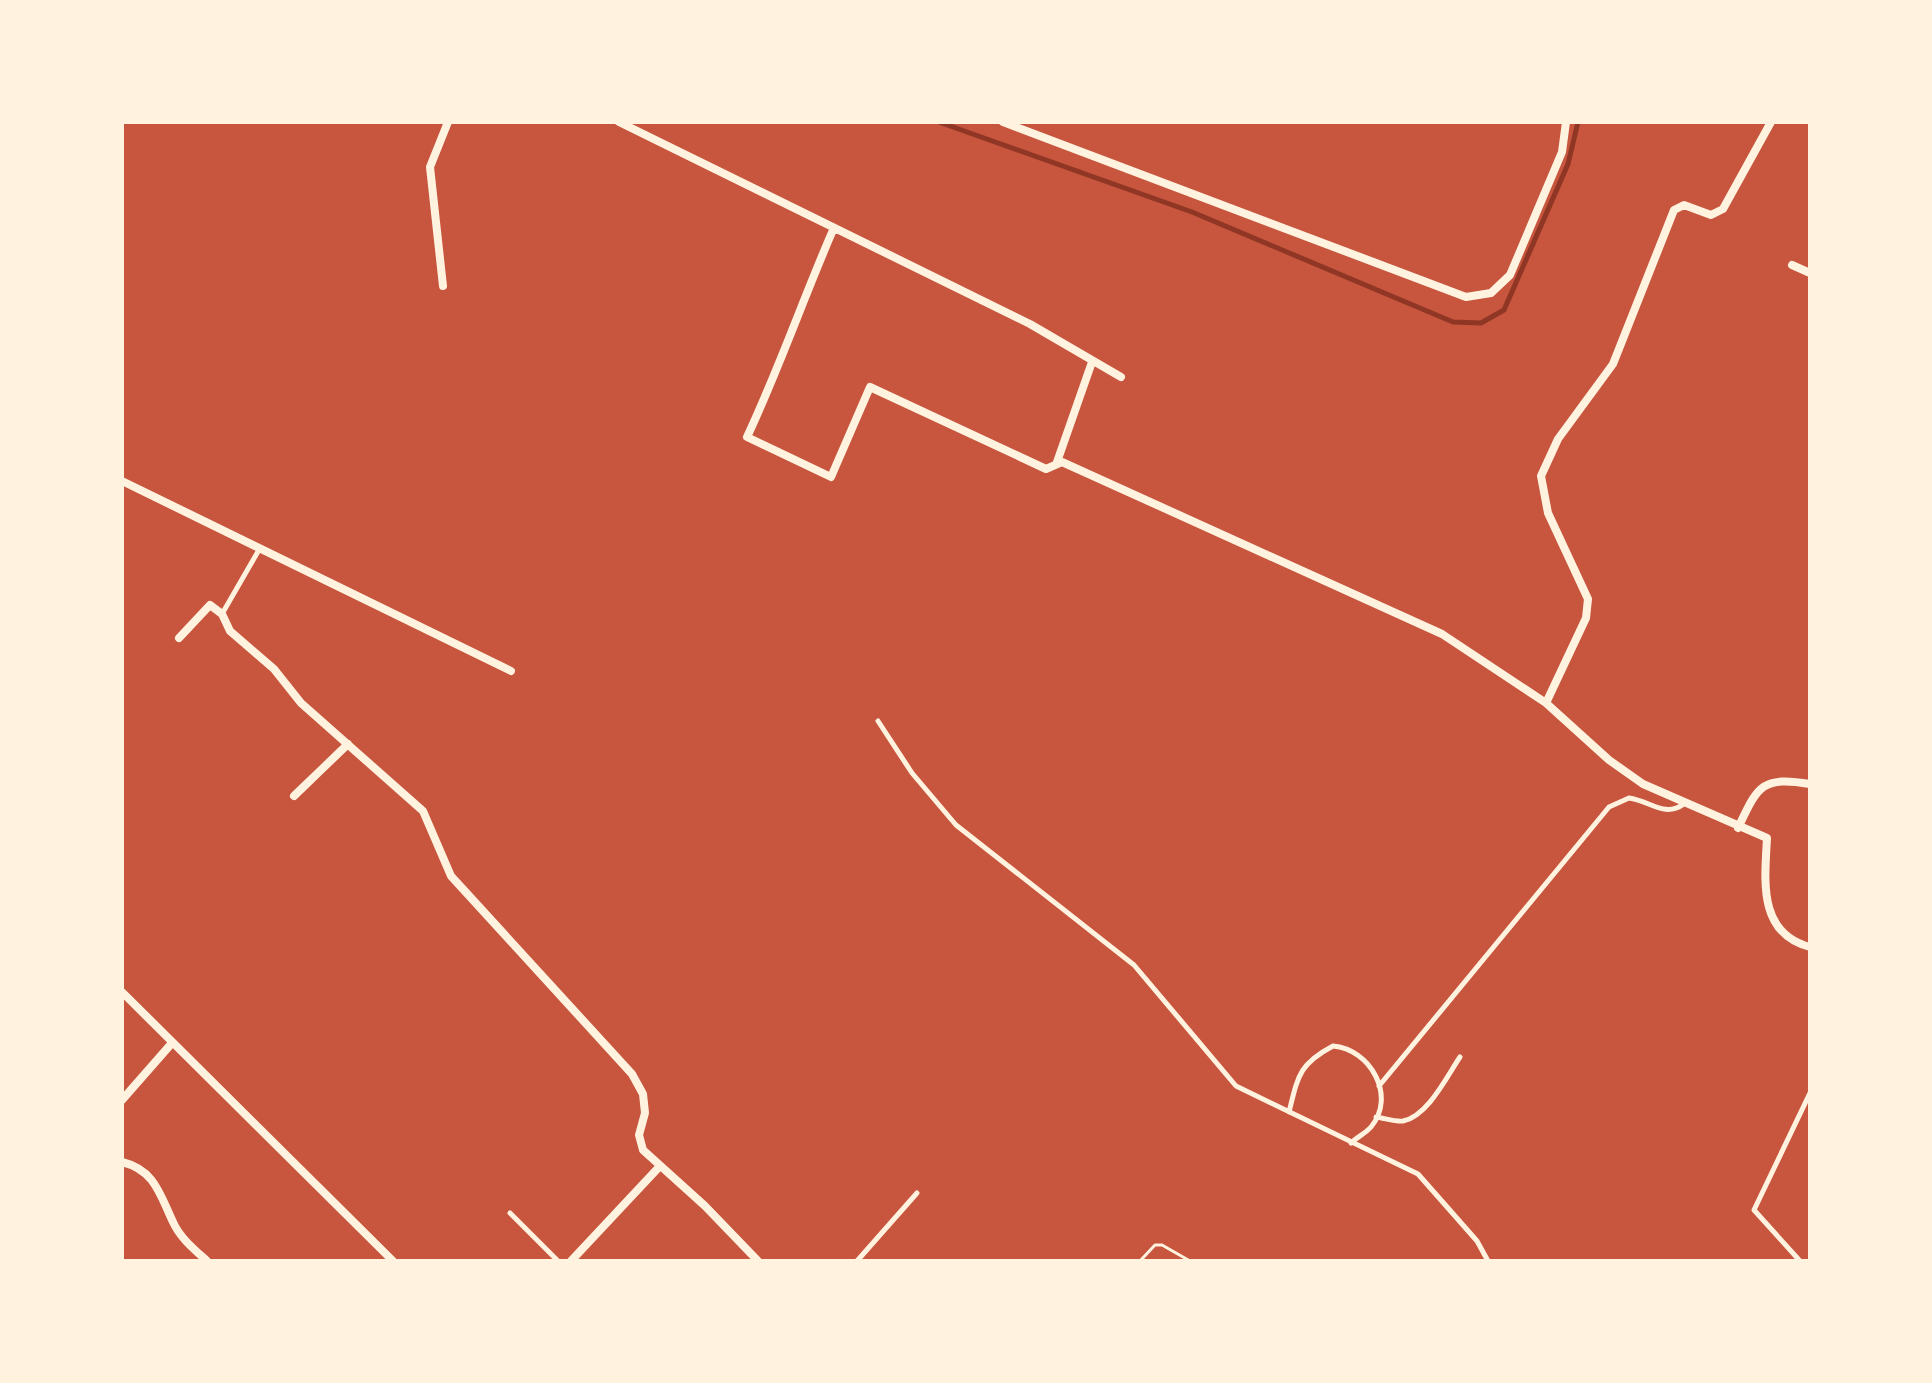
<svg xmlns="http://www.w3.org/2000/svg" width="1932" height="1383" font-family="'Public Sans',sans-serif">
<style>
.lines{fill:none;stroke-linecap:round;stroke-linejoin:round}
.stream{stroke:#8f3625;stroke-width:5}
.path{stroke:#fff3e0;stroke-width:3}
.service{stroke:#fff3e0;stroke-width:5}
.minor{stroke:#fff3e0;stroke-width:8}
</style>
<rect width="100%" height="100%" fill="#c8553d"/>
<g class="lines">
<path class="stream" d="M939,122L1192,212L1453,322L1481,323L1504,310L1568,164L1578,122"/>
<path class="path" d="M1140,1261L1155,1245H1162L1190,1261"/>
<path class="service" d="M222,614L260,548
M878,721L912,773L956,825L1134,965L1236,1086L1418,1174L1477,1241L1488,1261
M1379,1086L1609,807L1629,798C1651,801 1664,818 1684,804
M1289,1112C1298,1076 1299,1064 1333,1046C1370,1049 1397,1096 1371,1127C1366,1133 1357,1137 1351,1143
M1376,1117C1384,1118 1396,1122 1403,1121C1428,1116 1447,1076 1460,1057
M510,1213L558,1261
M857,1261L917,1193
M1800,1261L1754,1210L1810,1093"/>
<path class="minor" d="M619,122L1030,324L1121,377
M1003,122L1466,297L1491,293L1510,275L1562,152L1566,122
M1771,122L1723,209L1711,215L1684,205L1674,210L1613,364L1558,439L1541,476L1548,513L1588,599L1586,618L1546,703L1609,760L1643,784L1767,838C1765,879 1757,933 1810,947
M833,230C803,299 779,369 747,437L831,477L870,387L1046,469L1062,462L1442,634L1546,703
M1792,265L1810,273
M443,286L430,167L448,122
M1057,462L1092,362
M122,481L511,671
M179,638L210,605L222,614L230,631L274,669L301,703L423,811L451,876L632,1074L643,1094L645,1113L639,1135L643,1150L705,1206L758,1261
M294,796L348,744
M1738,828C1758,786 1761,776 1810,784
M122,992L393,1261
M122,1100L172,1043
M122,1162C155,1170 160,1195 173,1222C180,1238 195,1250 207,1261
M571,1261L660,1166"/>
</g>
<rect width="1932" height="1383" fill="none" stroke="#fff3e0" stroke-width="248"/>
</svg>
